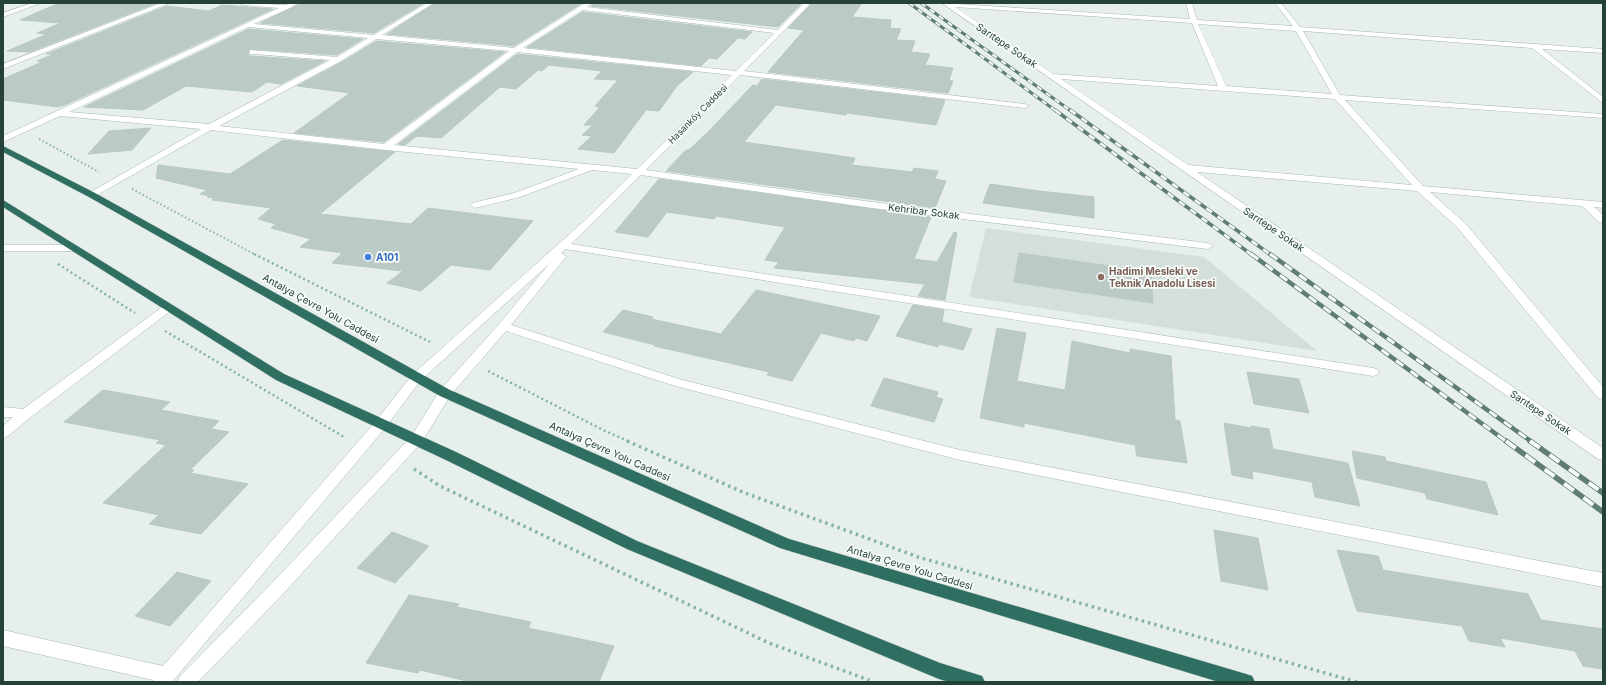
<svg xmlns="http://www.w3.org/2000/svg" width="1606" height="685" font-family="Inter,sans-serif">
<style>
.built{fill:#d4dfda}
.building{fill:#bbcac4;stroke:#b8c9c2}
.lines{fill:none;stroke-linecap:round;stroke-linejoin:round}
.minor-casing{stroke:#a8b8b2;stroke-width:1}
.highway-casing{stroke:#c2cac8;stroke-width:1}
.path-far2{stroke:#86b3a5;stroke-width:2;stroke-dasharray:1.5 2.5;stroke-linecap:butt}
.path-far1{stroke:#86b3a5;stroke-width:2.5;stroke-dasharray:2 3;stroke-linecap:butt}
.path{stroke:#86b3a5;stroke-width:3.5;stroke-dasharray:2.5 4;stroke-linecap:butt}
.minor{fill:#fff;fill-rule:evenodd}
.highway{fill:#2f6f62;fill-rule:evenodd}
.rail-far3-casing{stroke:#5f7d75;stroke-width:3}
.rail-far2-casing{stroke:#5f7d75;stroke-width:3.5}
.rail-far1-casing{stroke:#5f7d75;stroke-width:4.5}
.rail-casing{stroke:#5f7d75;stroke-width:5.5}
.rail-far3{stroke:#f7fbf9;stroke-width:2;stroke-dasharray:5.5;stroke-linecap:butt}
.rail-far2{stroke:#f7fbf9;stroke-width:2.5;stroke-dasharray:7;stroke-linecap:butt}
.rail-far1{stroke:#f7fbf9;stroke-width:3;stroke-dasharray:9;stroke-linecap:butt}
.rail{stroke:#f7fbf9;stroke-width:4;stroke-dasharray:12;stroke-linecap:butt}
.shop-dot{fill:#3f7fe0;stroke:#f7fbf9;stroke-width:1.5}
.education-dot{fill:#8d6e63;stroke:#f7fbf9;stroke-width:1.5}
.labels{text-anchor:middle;stroke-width:3.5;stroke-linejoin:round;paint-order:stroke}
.far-street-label{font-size:9px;fill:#24423a;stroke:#f7fbf9}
.street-label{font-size:10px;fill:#24423a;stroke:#f7fbf9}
.shop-label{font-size:10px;font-weight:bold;fill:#366cbe;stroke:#f7fbf9;text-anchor:start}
.education-label{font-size:10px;font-weight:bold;fill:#785e54;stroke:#f7fbf9;text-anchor:start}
</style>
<rect width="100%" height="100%" fill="#e6efeb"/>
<path class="built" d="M986,228L1204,257L1317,351L969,297Z"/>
<path class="building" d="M59,3H145L154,4L29,52L7,51L47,34L37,33L61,23L20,20Z
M302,3H424L374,33L260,23Z
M435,3H582L514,46L387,34Z
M593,3H802L778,27L591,6Z
M812,3H862L852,17L891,20L890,28L901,29L896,40L915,41L911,52L930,54L925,65L953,68L949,80L953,81L948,93L768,72L804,30L788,28Z
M222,5L273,9L65,105L58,107L3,100V79L42,62L37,61L54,54H46L167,6L209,11Z
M582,12L752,32L745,39L738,38L717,59L709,58L701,66L527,47Z
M248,29L363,39L337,55L249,49L248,54L250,56L325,61L281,84L267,82L252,92L186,86L143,110L84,107Z
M376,41L505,52L384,142L294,133L350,93L297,86L342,62Z
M517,54L693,72L677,86L659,111L646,110L614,153L578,149L592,136L582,135L593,125H584L600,107L595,106L618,80L594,79L602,71L549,65L542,71L538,70L516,89L500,87L441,138L417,136L405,145L398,144Z
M762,79L945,100L936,125L847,113L846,115L776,105L744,142L855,158L852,165L912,172L914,168L938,171L935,179L946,181L935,208L666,171L686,150H689L707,133L753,85L757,86Z
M151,128L132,150L88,154L109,131Z
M283,140L395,152L320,214L411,224L428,208L533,221L490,270L451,265L421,291L387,283L403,271L332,263L342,253L300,247L311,239L271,228L276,224L258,219L271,208L212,200L214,198L207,197L209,196L200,194L207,190L156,178L158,165L230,174Z
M659,179L931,217L914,259L937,262L954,232L957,233L945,300L918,296L925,284L774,268L779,262L765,260L785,227L716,216L714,219L667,212L648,237L615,232Z
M990,184L1039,191L1094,197V218L983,203Z
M1019,253L1151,272L1153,303L1014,282Z
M756,290L880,316L867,341L856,338L854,341L821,333L792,381L767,375L769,372L654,346L655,345L603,332L623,310L653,317L651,319L721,334Z
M913,305L944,310L942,322L972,329L963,350L939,344L938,347L896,336Z
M997,328L1026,333L1017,381L1065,390L1072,341L1130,353V349L1171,356L1175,420L1180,421L1187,463L1137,456L1135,445L1024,423V427L980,418Z
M1247,372L1299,379L1309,413L1254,404Z
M884,378L938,392L936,397L943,399L934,422L871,406Z
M103,390L170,402L161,410L219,421L211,429L229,432L190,470H194L190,473L248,484L201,534L149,524L159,515L103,503L166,445L156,443L160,440L64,422Z
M1224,423L1251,428V426L1269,429L1273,449L1348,463L1360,506L1315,497L1312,482L1252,471L1253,479L1232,475Z
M1352,451L1385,457L1386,461L1486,482L1498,515L1427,499L1425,493L1357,478Z
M1214,530L1258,538L1268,590L1221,581Z
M392,532L429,546L395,583L357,568Z
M1337,550L1378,556L1383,570L1528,594L1541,620L1603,629V669L1583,666L1575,651L1500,638L1505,647L1469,641L1462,626L1357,611Z
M177,572L211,581L170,626L135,616Z
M409,595L459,604L457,607L531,622L528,628L614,646L599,682H471L420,670L418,673L366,663Z"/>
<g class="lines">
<defs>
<path id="minor" d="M32,3H41L3,17V13Z
M161,3H170L3,69V64Z
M240,3L286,5L290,3H298L290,8L254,24L374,35L427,3H434L382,35L514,48L585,3H592L587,7L778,30L804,3H811L744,71L1025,104L1029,106L1025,108L740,75L646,170L872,202L1208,243L1213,246L1208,249L872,208L641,175L571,244L1373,368L1377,369L1379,372L1377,375L1373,376L565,249L561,253L566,256L565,258L511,325L679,379L960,450L1603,573V587L960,460L672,385L506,331L450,396L421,443L282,595L198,682H177L180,676L270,585L411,437L440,390L500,323L549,264L420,381L386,427L172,682H152L153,680L3,646V630L163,666L376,421L412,375L583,222L632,174L592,170L520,197L475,208L470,205L472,203L514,193L579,169L386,150L211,130L92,198L87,195L89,193L201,129L60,116L3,142V136L279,8L243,5ZM582,10L774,33L736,71L523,48ZM248,27L368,38L337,57L250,50V54H253L330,60L209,124L69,112ZM376,39L509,51L384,144L219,126L341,61ZM517,52L732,75L637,169L394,145Z
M942,3L1190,19L1186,3H1192L1197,20L1293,26L1275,3H1281L1300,27L1603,49V53L1542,49L1603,97V103L1532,48L1303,31L1340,95L1603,114V118L1345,100L1423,186L1603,202V208L1594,207L1603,215V223L1599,222L1582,206L1430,192L1465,223L1603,387V399L1598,398L1457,227L1417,191L1197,172L1603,448V460L1598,459ZM955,7L1192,23L1218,86L1053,74ZM1198,24L1296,31L1332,94L1226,86ZM1061,79L1335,99L1412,185L1188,165Z
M3,245H74L79,248L74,251H3Z
M169,304L173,305L175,307L173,309L31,417L8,436L3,438V426L13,417H3V407L23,409L165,305Z"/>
<path id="highway" d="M3,146L95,193L450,390L789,539L1246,674L1252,676L1255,682H1219L780,548L440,396L89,197L3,152Z
M3,200L284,374L456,452L637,541L940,663L982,676L985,682H949L939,679L627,549L446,460L276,380L3,207Z"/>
</defs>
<use href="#minor" class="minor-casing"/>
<use href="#highway" class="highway-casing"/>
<path class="path-far2" d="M39,139L99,172
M132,189L256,255"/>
<path class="path-far1" d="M254,254L430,342
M58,264L135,313
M165,331L344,437
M488,371L603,430L630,442"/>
<path class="path" d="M627,441L745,493L918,557L1357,682
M414,469L440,486L769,643L874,682"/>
<use href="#minor" class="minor"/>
<use href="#highway" class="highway"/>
<defs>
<path id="rail-far3" d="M909,3L1056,111
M921,3L1071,111"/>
<path id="rail-far2" d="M1055,110L1252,255
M1070,110L1271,255"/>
<path id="rail-far1" d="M1251,254L1507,442
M1270,254L1532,442"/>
<path id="rail" d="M1506,441L1603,512
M1530,441L1603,493"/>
</defs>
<use href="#rail-far3" class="rail-far3-casing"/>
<use href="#rail-far2" class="rail-far2-casing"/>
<use href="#rail-far1" class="rail-far1-casing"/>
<use href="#rail" class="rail-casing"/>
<use href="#rail-far3" class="rail-far3"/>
<use href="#rail-far2" class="rail-far2"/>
<use href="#rail-far1" class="rail-far1"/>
<use href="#rail" class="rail"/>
</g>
<circle class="shop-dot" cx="368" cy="257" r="4"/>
<circle class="education-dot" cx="1101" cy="277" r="4"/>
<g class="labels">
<g class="far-street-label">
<text transform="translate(698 114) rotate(-45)" y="3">Hasanköy Caddesi</text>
</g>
<g class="street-label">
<text transform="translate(1007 45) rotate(34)" y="4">Sarıtepe Sokak</text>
<text transform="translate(924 211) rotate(7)" y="4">Kehribar Sokak</text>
<text transform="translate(1274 229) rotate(34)" y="4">Sarıtepe Sokak</text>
<text transform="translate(321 308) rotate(29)" y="4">Antalya Çevre Yolu Caddesi</text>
<text transform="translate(1541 412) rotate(34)" y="4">Sarıtepe Sokak</text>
<text transform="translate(610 451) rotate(24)" y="4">Antalya Çevre Yolu Caddesi</text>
<text transform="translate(910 567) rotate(17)" y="4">Antalya Çevre Yolu Caddesi</text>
</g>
<g class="shop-label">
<text x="376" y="261">A101</text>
</g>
<g class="education-label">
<text x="1109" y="275">Hadimi Mesleki ve<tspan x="1109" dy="12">Teknik Anadolu Lisesi</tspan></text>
</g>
</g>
<rect width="1606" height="685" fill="none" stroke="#24423a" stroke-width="8"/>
</svg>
